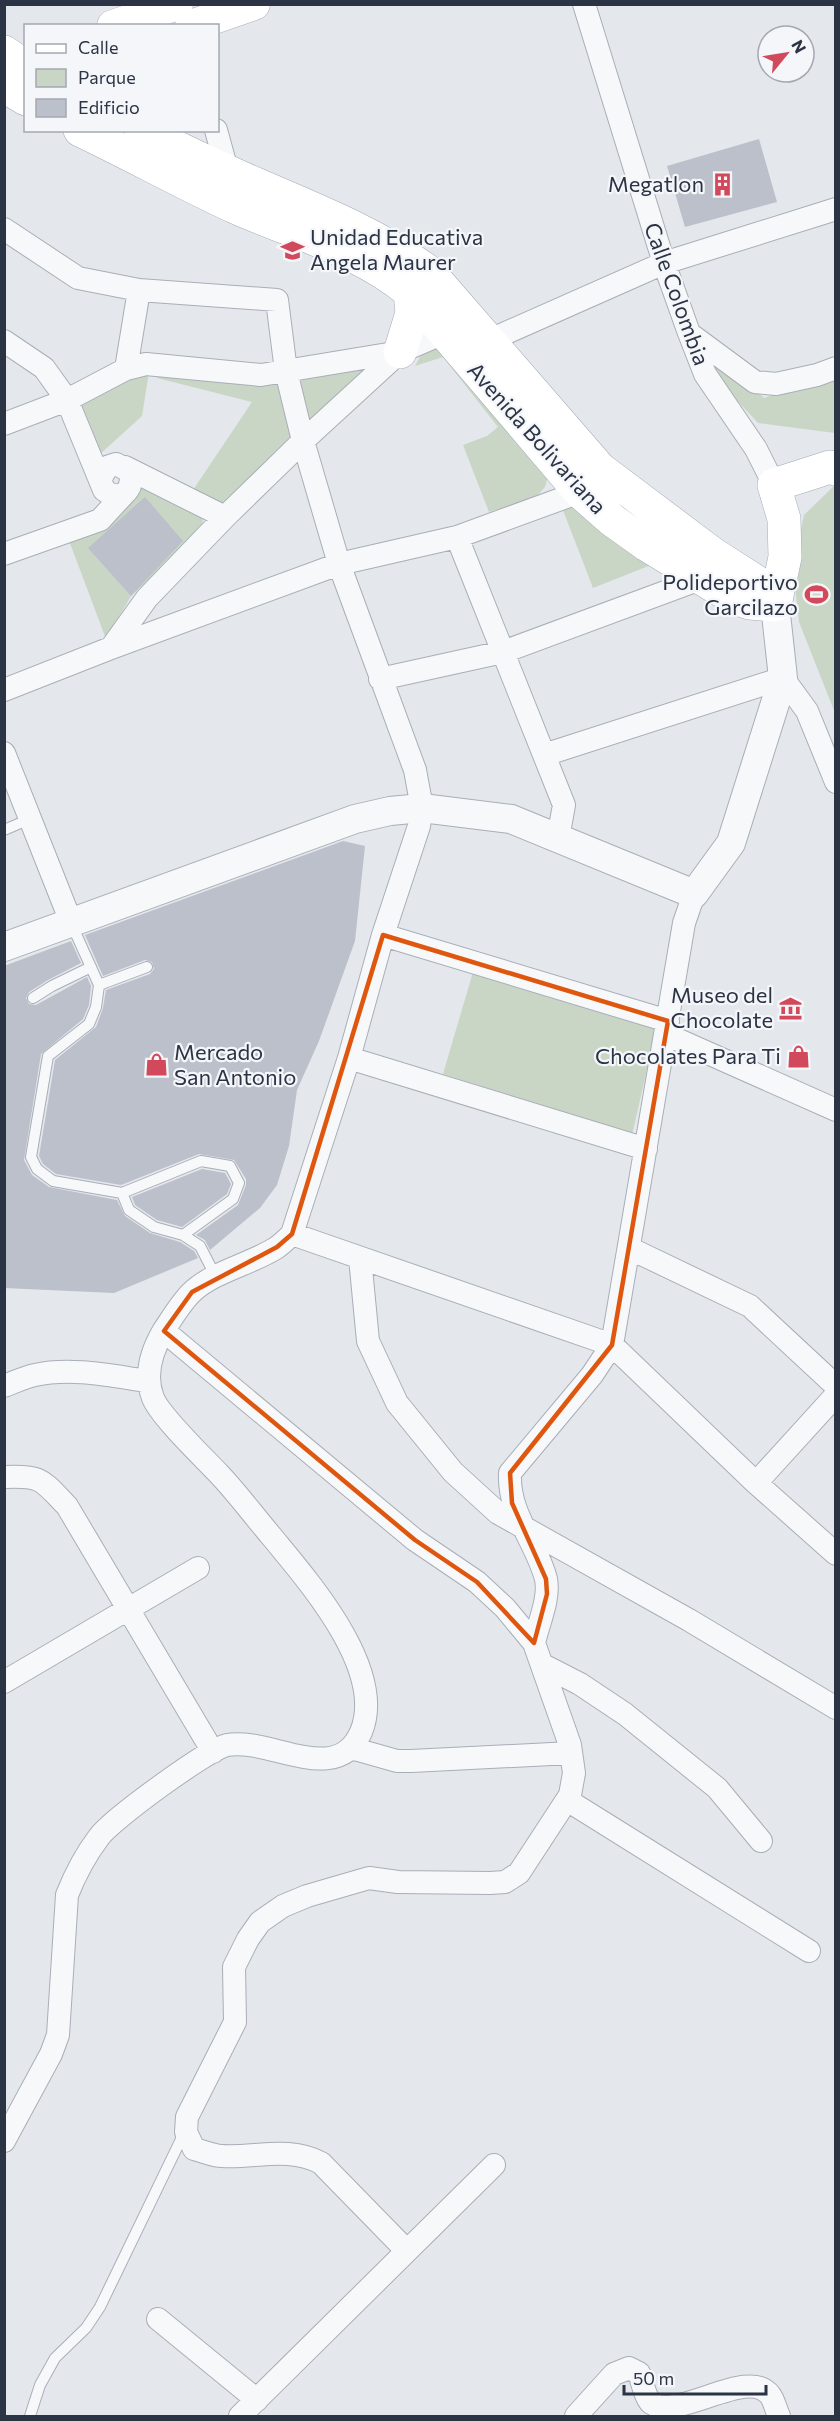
<svg xmlns="http://www.w3.org/2000/svg" width="840" height="2421" font-family="Commissioner,sans-serif">
<style>
.green{fill:#c9d6c5}
.building{fill:#bbc0ca}
.lines{fill:none;stroke-linecap:round;stroke-linejoin:round}
.service-casing{stroke:#a9aeb7;stroke-width:12}
.minor-casing{stroke:#a9aeb7;stroke-width:24}
.tertiary-casing{stroke:#a9aeb7;stroke-width:30}
.secondary-casing{stroke:#a9aeb7;stroke-width:33}
.primary-casing{stroke:#a3abb8;stroke-width:34}
.service{stroke:#f7f8fa;stroke-width:10}
.minor{stroke:#f7f8fa;stroke-width:22}
.tertiary{stroke:#f7f8fa;stroke-width:28}
.secondary{stroke:#fff;stroke-width:32}
.primary{stroke:#fff;stroke-width:33}
.marked{fill:none;stroke:#df570f;stroke-width:4.5;stroke-linejoin:round}
.labels{text-anchor:middle;stroke-width:4.5;stroke-linejoin:round;paint-order:stroke}
.poi-label{font-size:22px;fill:#2b3445;stroke:#f4f6f9;text-anchor:end}
.street-label{font-size:22px;fill:#2b3445;stroke:#f4f6f9}
</style>
<rect width="100%" height="100%" fill="#e4e7ec"/>
<path class="green" d="M436,347L548,476L545,487L536,497L489,512L463,445L487,436L498,427L443,357L415,366L422,353Z
M710,355L745,381L764,398L835,373V433L758,423L719,381Z
M162,369L275,381L284,391L292,438L227,503H217L191,493L252,402L157,378Z
M361,369L365,374L312,419L305,418L297,387L302,380Z
M149,372L142,416L99,455L81,405L93,396Z
M835,485V713L799,622L793,568L804,515Z
M143,486L202,514L203,526L187,545L131,596L106,639L68,538Z
M578,497L656,563L593,588L561,505Z
M475,965L659,1017L632,1135L443,1074Z"/>
<path class="building" d="M759,139L777,202L685,227L667,166Z
M145,497L183,541L131,596L88,548Z
M343,841L365,846L355,941L319,1041L297,1090L289,1146L277,1185L260,1208L210,1250L205,1240L196,1235L238,1205L246,1185V1179L234,1160L199,1154L121,1185L56,1174L43,1164L39,1156L55,1060L96,1027L103,1008L106,990L150,974L154,969L152,962L145,960L103,976L85,935Z
M71,941L81,963L48,980L29,992L26,998L29,1004L36,1005L87,977L91,986L89,1005L83,1019L41,1054L24,1160L32,1175L49,1187L117,1200L125,1216L150,1233L180,1242L194,1251L198,1258L114,1293L4,1288V966Z
M202,1169L225,1173L231,1184L227,1194L182,1227L157,1220L135,1205L132,1197Z"/>
<g class="lines">
<defs>
<path id="service" d="M4,830L30,819
M71,923L99,985L96,1007L89,1024L48,1056L31,1157L37,1169L53,1181L122,1193L129,1210L154,1227L183,1235L200,1246L216,1277
M99,985L147,967
M33,998L52,986L91,967
M122,1193L201,1161L230,1166L239,1183L233,1199L183,1235
M30,2416L40,2385L55,2358L86,2328L100,2307L185,2131"/>
<path id="minor" d="M584,4L664,263L689,333L705,374L756,449L774,485
M216,130L230,181
M4,229L78,278L139,290L277,300L286,371L303,441L339,564L415,770L422,808L419,826L383,935L349,1058L292,1234C287,1239 282,1244 276,1248C251,1264 212,1272 191,1293C181,1303 172,1318 164,1330C152,1350 144,1375 153,1398C160,1416 204,1458 219,1474C238,1494 254,1516 272,1537C308,1581 387,1670 361,1732C337,1788 270,1737 227,1745C208,1749 111,1820 99,1837C86,1854 75,1875 67,1895L58,2035L51,2054L4,2141
M690,334L755,382L776,384L817,375L836,368
M4,341L44,368L67,400L104,490L113,496L124,494C131,488 133,480 129,471L116,464L107,467L100,480
M126,369L139,290
M4,424L67,400L126,369L146,364L261,375L400,352L444,333L490,340L664,263L836,209
M125,467L225,517
M457,537L564,805L558,838
M4,554L100,520L124,494
M111,648L147,598L225,517L303,441L400,352
M380,679L503,652L703,578L706,571
M4,690L111,648L339,564L457,537L580,492L589,482
M4,753L71,922
M544,755L783,678L807,711L836,782
M383,935L668,1021
M665,1034L836,1110
M349,1058L646,1149
M292,1234L612,1345L756,1483L836,1554
M629,1248L750,1306L836,1386
M360,1258L368,1341L397,1403L453,1472L498,1513L689,1620L836,1708
M164,1331L415,1540L477,1582L505,1608L534,1643L570,1745L574,1773L570,1795L519,1873L505,1882L490,1883L398,1882L369,1878L307,1896L283,1906L260,1922L248,1939L234,1967L235,2022L187,2117L186,2132L194,2149C203,2151 213,2156 222,2156C256,2158 289,2146 321,2163L407,2251
M4,1386C15,1382 25,1377 35,1375C71,1367 112,1376 148,1381
M4,1477C42,1475 42,1480 67,1506L213,1752
M756,1483L836,1395
M534,1643C538,1624 550,1599 546,1579C536,1541 508,1514 510,1473L592,1375L612,1345L684,923L694,894
M543,1665L580,1684L625,1714L717,1788L761,1841
M4,1682L198,1568
M351,1748L397,1761H411L571,1753
M567,1800L809,1951
M158,2319L257,2400
M240,2416L494,2165
M576,2416L614,2374L629,2368L639,2373C642,2381 645,2397 651,2403C679,2421 748,2366 770,2395C774,2400 776,2410 779,2416"/>
<path id="tertiary" d="M4,947L355,819L390,811L422,808L511,819L694,894L731,843L783,678L775,605"/>
<path id="secondary" d="M113,26L177,4
M191,26L254,4"/>
<path id="primary" d="M4,52L26,67
M4,86L26,99
M80,130C133,155 184,184 237,208C296,234 360,250 410,292L580,492L612,520L647,545L732,597L750,603L775,605
M141,130C180,149 218,168 258,185C318,211 375,233 429,272L600,469L713,554L755,581L775,605
M400,352L412,313L410,292
M775,605L785,557L784,519L774,485L830,467L836,469"/>
</defs>
<use href="#service" class="service-casing"/>
<use href="#minor" class="minor-casing"/>
<use href="#tertiary" class="tertiary-casing"/>
<use href="#secondary" class="secondary-casing"/>
<use href="#primary" class="primary-casing"/>
<use href="#service" class="service"/>
<use href="#minor" class="minor"/>
<use href="#tertiary" class="tertiary"/>
<use href="#secondary" class="secondary"/>
<use href="#primary" class="primary"/>
</g>
<path class="marked" d="M383,935L668,1021L612,1345L510,1473L512,1503L546,1579L547,1594L534,1643L477,1582L415,1540L164,1331L192,1292L277,1247L292,1234Z"/>
<defs>
<symbol id="building-bare" viewBox="-9 -9 18 18"><path d="M-4-6H4V6H1V3H-1V6H-4ZM-2.5-4.3h1.7v1.8h-1.7ZM.8-4.3h1.7v1.8H.8ZM-2.5-1h1.7V.8h-1.7ZM.8-1h1.7V.8H.8Z" fill="#d1495b" stroke="#f4f6f9" stroke-width="2.5" paint-order="stroke"/></symbol>
<symbol id="school-bare" viewBox="-9 -9 18 18"><path d="M0-5L7-2L0 1L-7-2ZM-4 1L0 2.5L4 1V4Q0 6-4 4Z" fill="#d1495b" stroke="#f4f6f9" stroke-width="2.5" paint-order="stroke"/></symbol>
<symbol id="stadium-bare" viewBox="-9 -9 18 18"><path d="M0-5a6.5 5 0 1 0 0 10a6.5 5 0 1 0 0-10ZM-3.5-1.8h7v3.6h-7Z" fill="#d1495b" stroke="#f4f6f9" stroke-width="2.5" paint-order="stroke"/></symbol>
<symbol id="museum-bare" viewBox="-9 -9 18 18"><path d="M0-6L6-3V-2H-6V-3ZM-5-1h2V3h-2ZM-1-1h2V3h-2ZM3-1h2V3H3ZM-6 4H6V6H-6Z" fill="#d1495b" stroke="#f4f6f9" stroke-width="2.5" paint-order="stroke"/></symbol>
<symbol id="shop-bare" viewBox="-9 -9 18 18"><path d="M-5-2.5h2.3a2.7 3.5 0 0 1 5.4 0H5L5.5 6h-11ZM-1.5-2.5h3a1.5 2.3 0 0 0-3 0Z" fill="#d1495b" stroke="#f4f6f9" stroke-width="2.5" paint-order="stroke"/></symbol>
</defs>
<g fill-rule="evenodd">
<use href="#building-bare" x="706" y="168" width="33" height="33"/>
<use href="#school-bare" x="276" y="234" width="33" height="33"/>
<use href="#stadium-bare" x="800" y="578" width="33" height="33"/>
<use href="#museum-bare" x="774" y="992" width="33" height="33"/>
<use href="#shop-bare" x="782" y="1040" width="33" height="33"/>
<use href="#shop-bare" x="140" y="1048" width="33" height="33"/>
</g>
<g class="labels">
<g class="poi-label">
<text x="704" y="192">Megatlon</text>
<text x="310" y="245" text-anchor="start">Unidad Educativa<tspan x="310" dy="25">Angela Maurer</tspan></text>
<text x="798" y="590">Polideportivo<tspan x="798" dy="25">Garcilazo</tspan></text>
<text x="773" y="1003">Museo del<tspan x="773" dy="25">Chocolate</tspan></text>
<text x="174" y="1060" text-anchor="start">Mercado<tspan x="174" dy="25">San Antonio</tspan></text>
<text x="781" y="1064">Chocolates Para Ti</text>
</g>
<g class="street-label">
<text transform="translate(677 294) rotate(70)" y="8">Calle Colombia</text>
<text transform="translate(537 438) rotate(48)" y="8">Avenida Bolivariana</text>
</g>
</g>
<rect width="840" height="2421" fill="none" stroke="#2b3445" stroke-width="12"/>
<rect x="24" y="24" width="195" height="108" fill="#f4f6f9" stroke="#a4a8b1" stroke-width="1.5"/>
<rect x="36" y="44" width="30" height="9" fill="#ffffff" stroke="#a4a8b1" stroke-width="1.5"/>
<text x="78" y="54" font-size="18" fill="#2b3445">Calle</text>
<rect x="36" y="69" width="30" height="18" fill="#c9d6c5" stroke="#a4a8b1" stroke-width="1.5"/>
<text x="78" y="84" font-size="18" fill="#2b3445">Parque</text>
<rect x="36" y="99" width="30" height="18" fill="#bbc0ca" stroke="#a4a8b1" stroke-width="1.5"/>
<text x="78" y="114" font-size="18" fill="#2b3445">Edificio</text>
<g transform="translate(786 54) rotate(60)"><circle r="28" fill="#f4f6f9" stroke="#a4a8b1" stroke-width="1.5"/>
<path d="M0-4.5L10 22L0 15L-10 22Z" fill="#d1495b"/>
<text y="-9" font-size="16" font-weight="bold" text-anchor="middle" fill="#2b3445">N</text>
</g>
<path d="M624 2385v9h142v-9" fill="none" stroke="#2b3445" stroke-width="3"/>
<text x="633" y="2385" font-size="18" fill="#2b3445" stroke="#f4f6f9" stroke-width="4.5" paint-order="stroke">50 m</text>
</svg>
